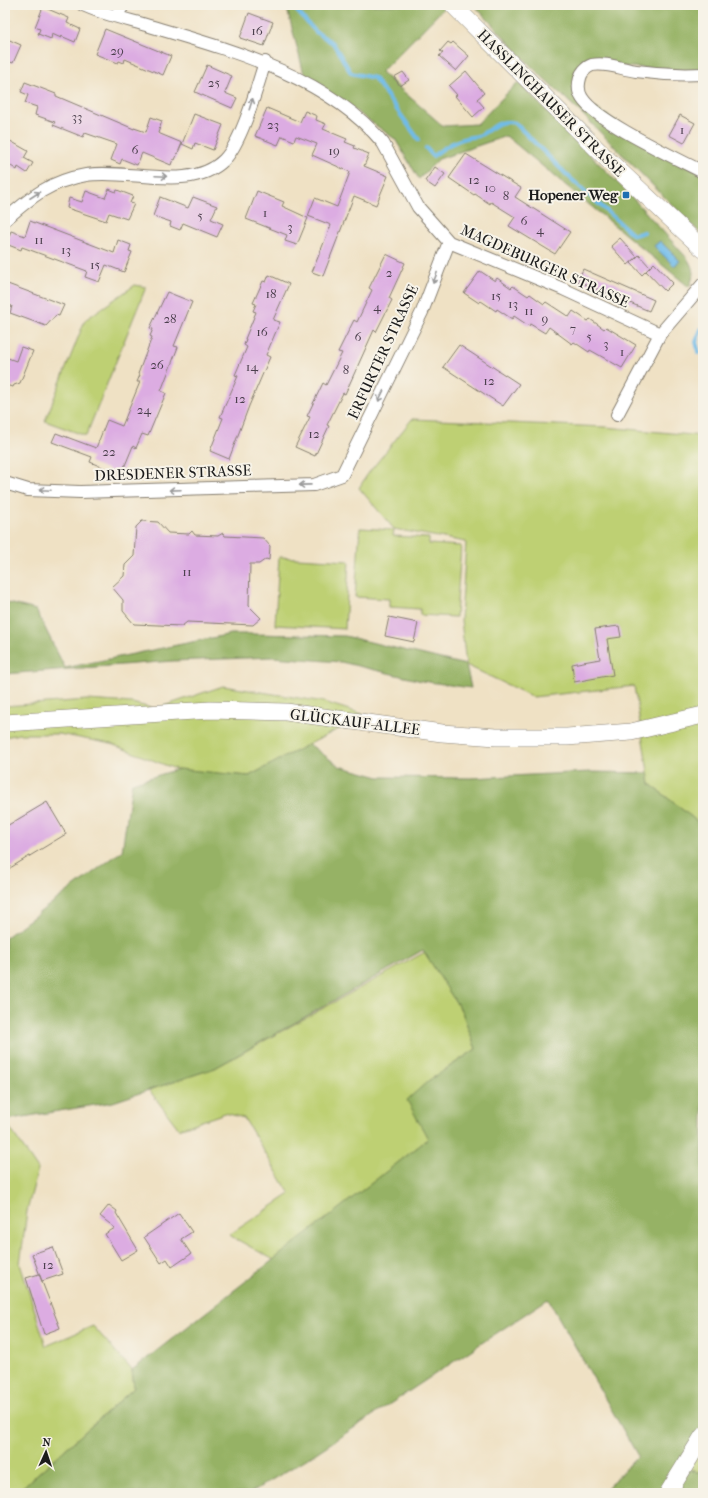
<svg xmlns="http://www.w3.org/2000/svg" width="708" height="1498" font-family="'IM FELL French Canon',serif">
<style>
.green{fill:#bed073;stroke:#6d7648}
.forest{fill:#96b265;stroke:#596740}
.water{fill:#6fbce9;stroke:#466c82}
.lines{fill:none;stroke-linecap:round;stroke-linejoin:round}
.stream{stroke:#6fbce9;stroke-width:4}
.building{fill:#dcace2}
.street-casing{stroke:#867e70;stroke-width:14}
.secondary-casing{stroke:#867e70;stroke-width:18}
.street{stroke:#fff;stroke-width:12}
.secondary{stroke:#fff;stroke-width:17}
.oneway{stroke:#999}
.poi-dot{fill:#1f6fb2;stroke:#f7f3e8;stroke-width:1.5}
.labels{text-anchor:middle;stroke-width:4;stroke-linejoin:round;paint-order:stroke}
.number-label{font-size:13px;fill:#4c404e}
.street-label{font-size:15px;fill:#1c1c1c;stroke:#f7f3e8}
.poi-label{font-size:15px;font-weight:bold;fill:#1c1c1c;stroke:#f7f3e8;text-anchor:end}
</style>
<rect width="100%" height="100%" fill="#f7f3e8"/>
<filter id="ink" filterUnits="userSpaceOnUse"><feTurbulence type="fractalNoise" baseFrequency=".025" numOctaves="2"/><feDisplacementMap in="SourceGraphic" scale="8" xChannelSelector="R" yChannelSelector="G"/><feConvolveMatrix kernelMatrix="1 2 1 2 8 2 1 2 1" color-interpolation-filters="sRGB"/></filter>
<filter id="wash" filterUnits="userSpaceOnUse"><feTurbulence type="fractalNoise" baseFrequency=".012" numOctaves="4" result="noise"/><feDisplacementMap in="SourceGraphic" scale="16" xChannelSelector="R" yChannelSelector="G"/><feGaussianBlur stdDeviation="0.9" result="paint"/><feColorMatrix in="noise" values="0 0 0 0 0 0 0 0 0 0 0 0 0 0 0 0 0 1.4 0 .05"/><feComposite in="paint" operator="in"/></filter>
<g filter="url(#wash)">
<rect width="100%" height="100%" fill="#efe1c4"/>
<path class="green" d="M135,285L146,287L86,436L45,421L85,320Z
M412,419L605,427L703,436V826L650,784L634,686L533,697L466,665L461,620L466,542L394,529L359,488L367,475Z
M360,528L394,530L393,536L429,538V544L461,546L456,617L420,615V609L389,607V599L355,597Z
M279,557L349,561L345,629L275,625Z
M223,686L324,702L365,715L249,776L178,770L111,744L59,734H19L5,737V706L87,700L132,703L155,709Z
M425,952L462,1012L476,1049L428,1081V1139L274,1260L229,1235L290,1194L244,1118L225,1113L179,1129L149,1090L215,1068Z
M5,1121L38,1169L27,1211L20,1264L46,1346L93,1326L132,1370L134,1388L16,1493H5Z
M703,1445V1473L688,1470Z"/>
<path class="forest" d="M286,5H442L445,7L381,72L443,126L477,124L518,82L630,195L687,258C694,269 695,275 689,287L506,136L439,159L419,179L395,139L304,74Z
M474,5H703V72L588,64L579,98L703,175V236L580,112L533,68Z
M5,602L36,610L65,668L231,634H252L345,636L466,665L471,688L422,681L341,662L272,657L173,661L5,674Z
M309,744L339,766L379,777L471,778L590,772L648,773L650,784L703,826V1424L660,1493H602L638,1456L548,1299L313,1455L250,1493H16L134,1388L132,1370L428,1139L407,1100L428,1081L476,1049L462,1012L423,950L215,1068L113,1102L5,1120V938L122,851L132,783L179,769L249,776Z
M688,1470L703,1473V1493H672Z"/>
<path class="water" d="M660,241L680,261L674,266L654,246Z"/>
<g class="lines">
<path class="stream" d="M294,5L295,9L316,32L333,43L351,73L374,78L419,140
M426,148L433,156C443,148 453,141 466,138C470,137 474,137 478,136C491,131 497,118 515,123L568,176L631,233L634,235L644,232
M699,353L696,342L701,329"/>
</g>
<g id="blocks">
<path class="building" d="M43,7L69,18L67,23L80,29L75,42L61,36V38L52,34L51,39L38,34L40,29L35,27Z
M249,13L273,22L264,46L240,38Z
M105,29L171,56L163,75L125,59L124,63L119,61L118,63L95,54Z
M5,38L21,45L13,63L5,60Z
M448,42L451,44L453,42L469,56L456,71L439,56L443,53L440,51Z
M207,65L232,76L225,93L237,98L232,108L195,92Z
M466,71L484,93L477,99L484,107L473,117L455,96L457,95L449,86Z
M403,72L409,80L400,86L394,77Z
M25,82L56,94V96L134,129V128L146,132L151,117L162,121L158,133L182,143L175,160L173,159L171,165L142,153L137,165L122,159L120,164L111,160L117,144L85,133L83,137L53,125L55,122L35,115L37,107L25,103L28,95L21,92Z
M267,108L300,122L305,111L317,116L316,120L326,124L323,129L347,139L345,142L355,146L354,148L369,154L364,166L388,176L376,205L354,196L323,276L312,272L331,225L308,216L315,198L337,207L350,172L312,155L317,144L296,136L294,141L282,136L278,145L255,136Z
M194,114L223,125L213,150L195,143L193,149L182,144Z
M680,115L695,123L684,143L669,135Z
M5,138L28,151L24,158L33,163L27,173L18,167L17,170L5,162Z
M466,154L521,188L515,197L570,232L555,254L509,226L515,217L491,202L490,204L475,194L474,195L449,178Z
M435,167L445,174L435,188L425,181Z
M109,189L116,192L117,190L133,196L130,203L134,204L127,219L109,213L106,221L67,208L69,198L82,202L86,191L105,198Z
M257,191L284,202L282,206L308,218L297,245L285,241L287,235L246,219Z
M160,197L188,208L193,197L217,206L211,219L223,224L217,237L183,223L180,230L170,226L171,222L153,216Z
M30,221L114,253L118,240L131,245L129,251L132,252L124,272L106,265L99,282L85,277L87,271L22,247L21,250L6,244L11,231L25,236Z
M620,238L637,257L628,265L611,246Z
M386,254L405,263L389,298L392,300L376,332L374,330L345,394L343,393L327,425L329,426L315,456L295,447L310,417L307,416L323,383L326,385L342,353L338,352L354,320L357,322L372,290L369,288Z
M639,255L650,267L642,275L631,263Z
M654,263L673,283L665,291L646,271Z
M583,269L654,300L649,311L578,281Z
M480,271L495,281L497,278L511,288L513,286L528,296L530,294L544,304L546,302L569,317L573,311L588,321L590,319L604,329L606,327L636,345L622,368L590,350L589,352L574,342L572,344L549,327L545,333L530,324L529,326L514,316L512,319L497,309L496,311L481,301L479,303L464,293Z
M269,275L289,284L273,320L280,322L266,355L270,357L249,406L229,459L210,451L223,418L220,417L238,376L235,375L247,347L244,345L246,339H245L256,312L253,311L256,304L253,303L263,281L266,282Z
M5,283L64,305L59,316L56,315L46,326L10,313L12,306L5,304Z
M167,292L192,302L174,346L178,347L161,391L166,393L148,436L142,434L136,448L133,446L121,475L90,462L92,457L52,442L56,433L96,448L107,420L122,426L140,382H137L140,375L138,374L152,337L150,336L153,329L150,328Z
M459,345L519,384L503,406L443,367Z
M21,347L33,351L20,383L14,385L13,387L5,385V357L16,361Z
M142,521L158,522L168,533L189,534L192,531L195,535L218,536L223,533L225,536L263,538L270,546L269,560L266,559L259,564H250L249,606L261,618L253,625L187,622L182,626L134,624L123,611V600L112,587L124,576L125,565L134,556L136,527Z
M389,617L418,623L414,642L385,636Z
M619,626L621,637L607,639L613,675L574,682L572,664L600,659L595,629Z
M47,802L66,834L5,871V827Z
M109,1205L117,1211L116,1213L138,1250L121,1260L105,1234L115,1228L100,1216Z
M179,1213L192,1232L181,1239L191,1254L172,1267L167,1259L161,1263L144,1237Z
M53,1247L63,1274L42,1281L32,1254Z
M39,1274L60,1328L44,1334L26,1278Z"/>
</g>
</g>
<g filter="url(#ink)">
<use href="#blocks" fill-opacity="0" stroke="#867e70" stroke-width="1"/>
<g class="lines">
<defs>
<path id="street" d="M83,5C105,15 130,20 153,27C231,50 329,77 383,143L418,207L449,242L563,289L660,334
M115,16L124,5
M703,74C681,75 658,74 636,71C621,69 607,62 592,65C586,67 581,73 580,78C578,85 578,92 582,98C597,122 676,158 703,172
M5,220C31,197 50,181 86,175C128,168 191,193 224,160C242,142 257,87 265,62
M617,415L660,334L703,284
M5,483L28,490L80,492L314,485L342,475L422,312L449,242"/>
<path id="secondary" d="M453,5L607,159L703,249
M5,723L210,710L286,712L442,733L496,737H567L631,732L703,715
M668,1493L703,1436"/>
</defs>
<use href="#street" class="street-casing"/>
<use href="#secondary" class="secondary-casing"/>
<use href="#street" class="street"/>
<use href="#secondary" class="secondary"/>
</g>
<defs><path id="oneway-shaft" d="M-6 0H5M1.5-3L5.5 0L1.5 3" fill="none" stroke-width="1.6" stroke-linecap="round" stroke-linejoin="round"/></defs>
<g class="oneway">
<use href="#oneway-shaft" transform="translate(251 104) rotate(-72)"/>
<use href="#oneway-shaft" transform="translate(161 176) rotate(3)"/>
<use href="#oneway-shaft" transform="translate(35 195) rotate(-33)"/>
<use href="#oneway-shaft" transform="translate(435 278) rotate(111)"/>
<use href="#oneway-shaft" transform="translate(381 396) rotate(116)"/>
<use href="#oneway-shaft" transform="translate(305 485) rotate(179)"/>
<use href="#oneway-shaft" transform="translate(45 490) rotate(-177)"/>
<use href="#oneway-shaft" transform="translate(175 490) rotate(178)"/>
</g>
</g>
<rect class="poi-dot" x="622" y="191" width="8" height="8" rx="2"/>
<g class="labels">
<g class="number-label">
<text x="257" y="35">16</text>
<text x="117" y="55">29</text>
<text x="214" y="87">25</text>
<text x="77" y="121">33</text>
<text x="273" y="129">23</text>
<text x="682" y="134">1</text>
<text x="135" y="154">6</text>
<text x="334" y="155">19</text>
<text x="474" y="184">12</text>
<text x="490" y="192">10</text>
<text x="506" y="200">8</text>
<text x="265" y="217">1</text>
<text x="200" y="220">5</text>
<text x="524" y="225">6</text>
<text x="290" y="231">3</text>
<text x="540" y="234">4</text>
<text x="39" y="244">11</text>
<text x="66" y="254">13</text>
<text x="95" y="269">15</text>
<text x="389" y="277">2</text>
<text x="271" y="298">18</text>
<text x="496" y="300">15</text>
<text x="513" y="308">13</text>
<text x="377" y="311">4</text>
<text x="529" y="315">11</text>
<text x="170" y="323">28</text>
<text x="545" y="323">9</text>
<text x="573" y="333">7</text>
<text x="262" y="336">16</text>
<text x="358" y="341">6</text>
<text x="589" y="341">5</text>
<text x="606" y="348">3</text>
<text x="622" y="356">1</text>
<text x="157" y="369">26</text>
<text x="252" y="371">14</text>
<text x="346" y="374">8</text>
<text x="489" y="385">12</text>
<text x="240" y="403">12</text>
<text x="144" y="414">24</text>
<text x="314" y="438">12</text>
<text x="109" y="456">22</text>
<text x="187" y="576">11</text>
<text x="48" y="1269">12</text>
</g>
<g class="street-label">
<text transform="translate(551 103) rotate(45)" y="5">HASSLINGHAUSER STRASSE</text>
<text transform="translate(545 266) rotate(24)" y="5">MAGDEBURGER STRASSE</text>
<text transform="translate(383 352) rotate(-65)" y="5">ERFURTER STRASSE</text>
<text transform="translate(173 473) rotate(-2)" y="5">DRESDENER STRASSE</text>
<text transform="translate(355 722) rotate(7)" y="5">GLÜCKAUF-ALLEE</text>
</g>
<g class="poi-label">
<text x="618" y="200">Hopener Weg</text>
</g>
</g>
<rect width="708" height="1498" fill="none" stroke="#f7f3e8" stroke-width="20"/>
<g transform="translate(46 1452) rotate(3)" stroke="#f7f3e8" stroke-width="3" paint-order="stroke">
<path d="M0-3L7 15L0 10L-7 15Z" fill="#1c1c1c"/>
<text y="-6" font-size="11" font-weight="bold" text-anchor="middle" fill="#1c1c1c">N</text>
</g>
</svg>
